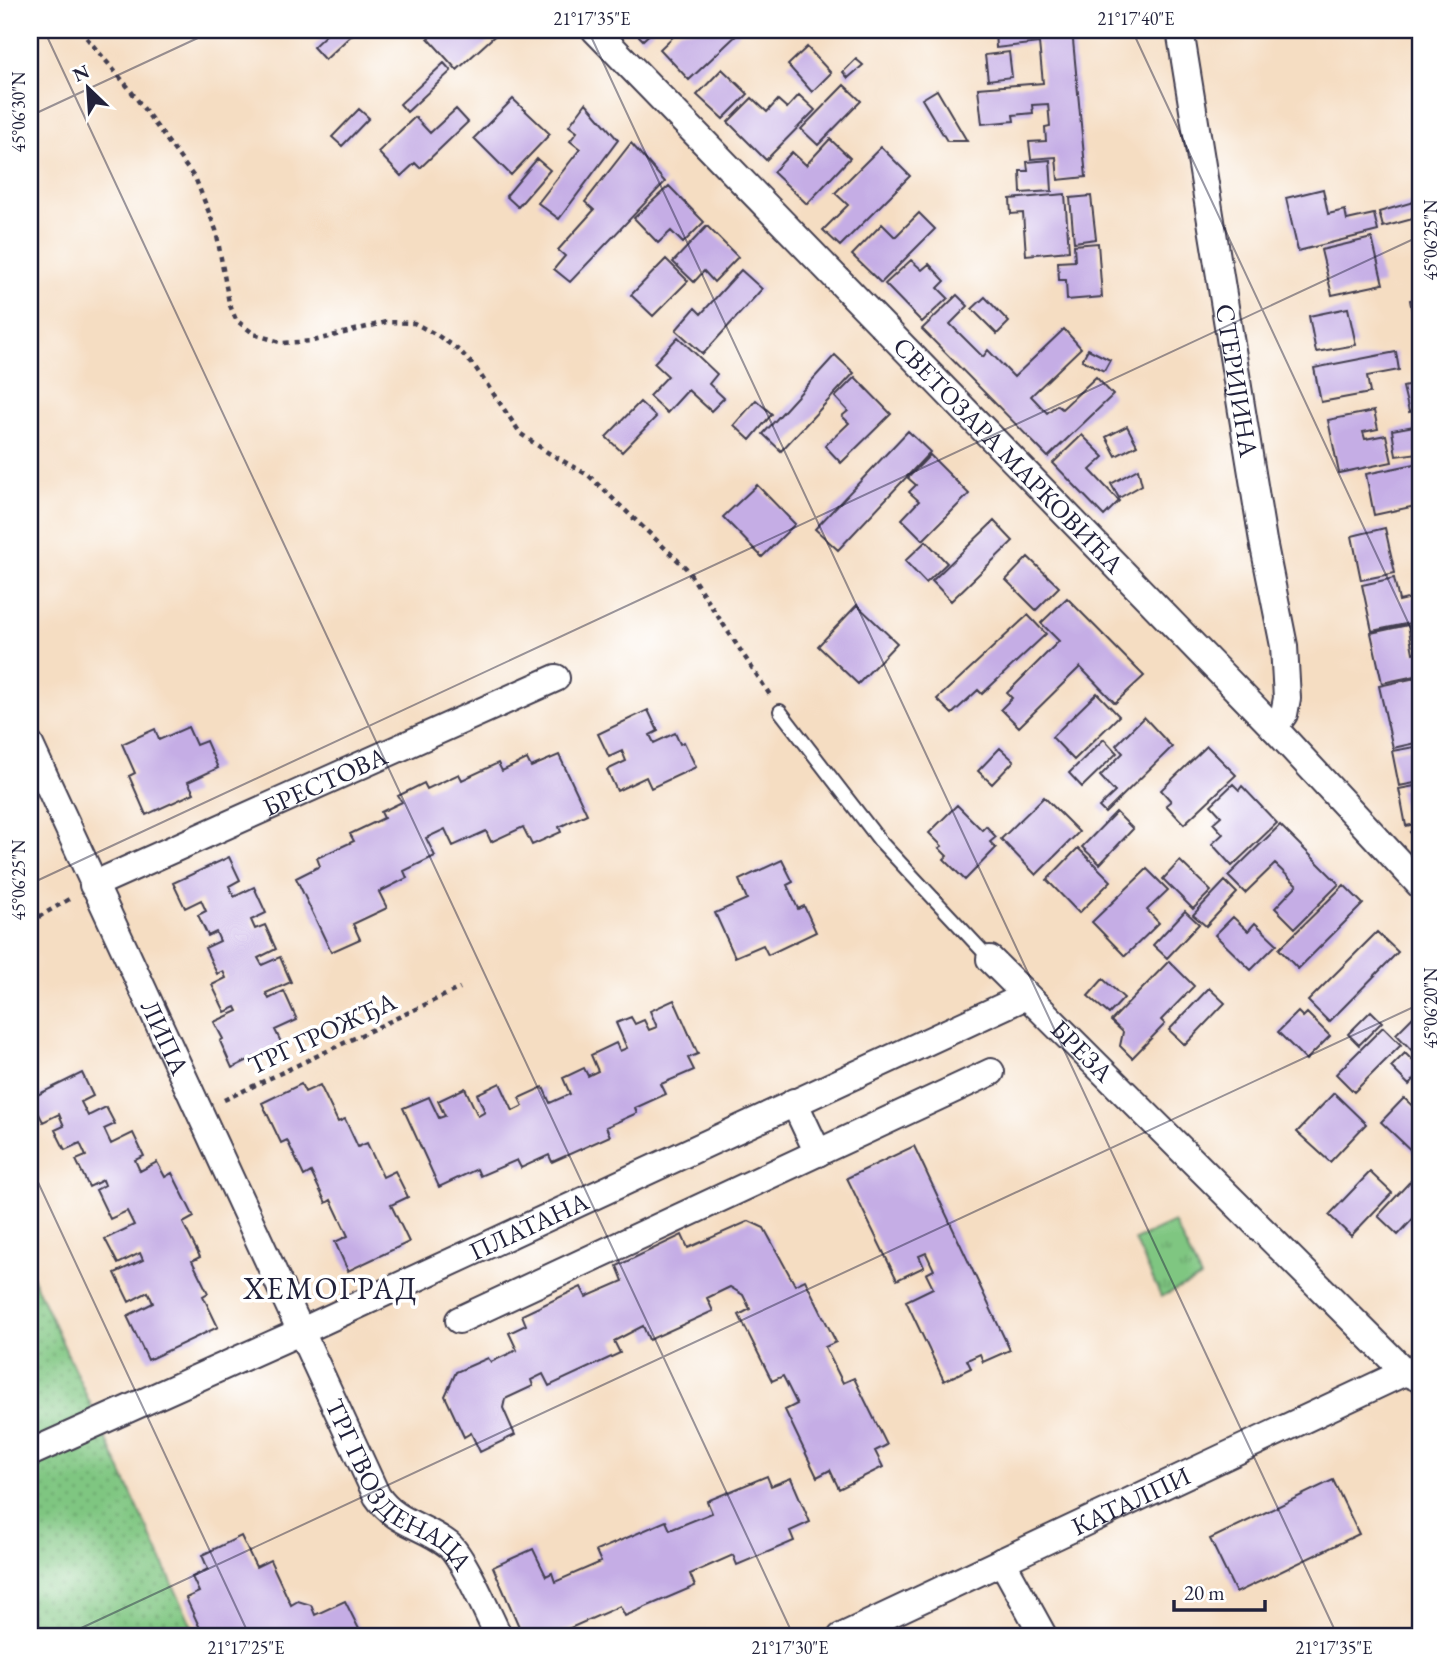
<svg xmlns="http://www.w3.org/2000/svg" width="1450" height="1667" font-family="'EB Garamond',serif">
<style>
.grass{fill:url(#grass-dots);stroke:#50745e;stroke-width:2}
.park{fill:url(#park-tufts);stroke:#50745e;stroke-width:2}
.building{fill:#c5ade5}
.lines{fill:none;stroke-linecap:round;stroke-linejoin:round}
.lane-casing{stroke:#423e4f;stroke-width:16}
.street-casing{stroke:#423e4f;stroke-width:30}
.path{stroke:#423e4f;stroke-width:4.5;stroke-dasharray:5 5;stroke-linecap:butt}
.lane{stroke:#fff;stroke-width:12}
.street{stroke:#fff;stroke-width:26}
.ticks{fill:none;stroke:#22223b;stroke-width:2;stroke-opacity:0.45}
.labels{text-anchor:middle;stroke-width:7;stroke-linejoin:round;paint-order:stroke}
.street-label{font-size:26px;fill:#22223b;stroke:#fff}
.quarter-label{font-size:30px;letter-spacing:2px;fill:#22223b;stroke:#fff}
.neatline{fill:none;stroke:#22223b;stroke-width:2.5}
.ticks-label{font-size:18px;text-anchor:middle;fill:#22223b}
</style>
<defs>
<pattern id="grass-dots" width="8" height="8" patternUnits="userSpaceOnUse" patternTransform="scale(1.75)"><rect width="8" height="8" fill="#7fc681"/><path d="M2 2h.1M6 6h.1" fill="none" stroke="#68a06b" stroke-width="1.8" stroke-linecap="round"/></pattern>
<pattern id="park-tufts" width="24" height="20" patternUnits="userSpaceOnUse" patternTransform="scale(1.75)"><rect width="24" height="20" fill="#7fc681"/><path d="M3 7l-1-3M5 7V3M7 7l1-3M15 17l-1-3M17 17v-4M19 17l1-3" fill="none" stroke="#68a06b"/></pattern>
</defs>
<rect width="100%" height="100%" fill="#fff"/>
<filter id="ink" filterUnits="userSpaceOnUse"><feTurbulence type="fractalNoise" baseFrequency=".0143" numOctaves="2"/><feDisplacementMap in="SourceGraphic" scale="14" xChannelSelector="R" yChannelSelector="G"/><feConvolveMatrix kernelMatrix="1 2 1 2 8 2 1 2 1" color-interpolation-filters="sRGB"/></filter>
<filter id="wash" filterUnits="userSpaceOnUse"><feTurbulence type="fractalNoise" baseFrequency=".00686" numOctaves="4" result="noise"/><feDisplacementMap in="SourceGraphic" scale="28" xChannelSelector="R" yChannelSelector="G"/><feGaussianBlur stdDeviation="1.57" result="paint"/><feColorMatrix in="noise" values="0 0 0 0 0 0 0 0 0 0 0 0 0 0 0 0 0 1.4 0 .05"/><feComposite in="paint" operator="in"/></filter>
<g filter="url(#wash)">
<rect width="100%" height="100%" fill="#f5ddc2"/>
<path class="grass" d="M30,1272L197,1637H30Z"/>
<path class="park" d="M1174,1222L1201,1278L1161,1297L1135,1240Z"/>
<g id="blocks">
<path class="building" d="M331,30H357L325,60L313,47Z
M436,30H501L457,70L428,38Z
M633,30H654L643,40Z
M680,30H742L689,80L660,49Z
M1006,30H1072L1086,177L1058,180L1056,157L1031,159L1029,142L1046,141L1045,127L1050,126L1048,104L1032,105L1033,113L1013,115L1014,121L982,124L978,88L1043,83L1039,43L996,48L995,31Z
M807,47L831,73L812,92L788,65Z
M1009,52L1012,77L988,80L985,55Z
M856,59L863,65L848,78L843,72Z
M444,63L451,71L407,112L400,104Z
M722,69L748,94L723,119L697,95Z
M844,85L861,101L818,145L801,129Z
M937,90L967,141H947L922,99Z
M799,95L815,110L766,160L728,122L752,98L767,112L778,100L787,108Z
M513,99L550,134L511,175L474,138Z
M586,103L618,140L559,219L538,203L580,149L570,141L577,132L569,126Z
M359,109L369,118L342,146L332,137Z
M456,109L468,122L420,168L415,163L401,176L378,152L415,117L430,133Z
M830,139L850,158L807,204L773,172L792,152L806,165Z
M631,143L665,182L570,282L554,269L565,256L558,250L594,210L585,202Z
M881,147L910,176L840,246L823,230L848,205L835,193Z
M537,159L550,170L518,207L506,196Z
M1050,160L1052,191L1021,193L1020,171H1028L1027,162Z
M669,186L704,222L683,243L671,231L658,243L634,218Z
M1323,189L1328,214L1345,210L1347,220L1374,214L1378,231L1298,251L1286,198Z
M1065,194L1069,251L1026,255L1023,213L1011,214L1010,199Z
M1091,196L1096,239L1074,242L1070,198Z
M1420,200V217L1383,227L1379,212Z
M919,213L935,229L881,283L852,255L882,224L895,237Z
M707,226L738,257L714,282L704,271L694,282L673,262Z
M1372,238L1383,284L1332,295L1321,250Z
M1098,243L1102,297L1067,300L1066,280H1059L1058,262L1075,261L1074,245Z
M666,259L688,281L653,316L631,295Z
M911,260L922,270L929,264L945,281L938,288L948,298L922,322L885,284Z
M741,270L762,289L703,354L676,330L695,308L701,314Z
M957,295L968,306L950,324L983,357L988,350L1014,377L1064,329L1081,348L1031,396L1047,413L1057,405L1062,409L1096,377L1113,395L1048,457L922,329Z
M985,297L1009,322L997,334L972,309Z
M1420,298V349H1419L1410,300Z
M1348,308L1356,345L1316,352L1309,316Z
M678,337L717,374L709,384L724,398L711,411L688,390L667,413L649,396L668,376L654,363Z
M1088,349L1110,360L1104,371L1082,360Z
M1396,352L1399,370L1367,376L1370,393L1321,402L1314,368Z
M835,355L854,373L781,451L763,434Z
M855,377L891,414L841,463L825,446L849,423L842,416L848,411L835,397Z
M1420,383V410L1409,412L1403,387Z
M756,400L772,414L750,440L734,425Z
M640,402L656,417L622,452L606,437Z
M1374,411L1378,429L1363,432L1365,439L1386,435L1392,462L1339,473L1328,420Z
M1127,426L1137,445L1116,456L1106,437Z
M1414,426L1419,453L1396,456L1392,430Z
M908,431L930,452L838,550L815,529Z
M1082,435L1104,457L1090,470L1119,501L1104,516L1053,463Z
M930,455L969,494L923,540L902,519L919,501L909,492L916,485L908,478Z
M1415,464L1420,483V505L1374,515L1366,474Z
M1138,469L1142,485L1119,498L1111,484Z
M757,485L795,524L762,557L723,517Z
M994,521L1013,541L951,601L932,581Z
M1385,528L1395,573L1361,580L1352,536Z
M926,541L947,563L926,583L905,561Z
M1028,557L1059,587L1036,610L1006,580Z
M1394,578L1399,601L1420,596V621L1372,631L1362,585Z
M1067,598L1144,676L1115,703L1080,667L1019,727L1001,709L1012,698L1007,693L1059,641L1041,623Z
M857,605L897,643L858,684L818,646Z
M1028,615L1046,634L982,694L978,690L952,714L937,699Z
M1408,625L1413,653L1420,651V675L1382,683L1371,633Z
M1420,677V742L1393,748L1379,686Z
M1097,693L1119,716L1074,760L1052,737Z
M648,710L658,731L650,735L654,743L675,733L680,744L684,742L696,767L651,788L646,777L617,791L607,770L626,761L622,751L609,757L598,734Z
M1144,717L1172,747L1105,813L1099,807L1115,792L1100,776L1123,753L1116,745Z
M188,727L196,745L206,741L218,768L188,782L194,793L146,815L129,776L135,773L122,744L155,729L159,740Z
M1104,739L1117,753L1082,787L1069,773Z
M1207,746L1236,775L1184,824L1166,805L1171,801L1161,790Z
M1420,746V782L1399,786L1392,751Z
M1000,748L1014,761L992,784L978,771Z
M559,755L587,814L559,827L561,832L532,845L523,827L491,842L486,831L453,846L445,829L426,838L435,856L404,871L407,878L379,892L387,908L353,924L360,939L331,952L296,878L320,866L317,858L354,841L350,834L384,818L381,812L402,802L398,796L424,783L427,789L459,774L462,780L498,763L502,771L527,759L531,767Z
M1233,784L1239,790L1242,786L1277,823L1232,866L1212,844L1223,834L1213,823L1221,816L1211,805Z
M1420,785V823L1406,826L1399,789Z
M1044,797L1079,832L1036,875L1001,839Z
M957,805L982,830L986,826L996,837L990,842L996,848L965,880L944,859L947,856L939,848L942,846L929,833Z
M1116,812L1133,829L1100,864L1082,847Z
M1280,825L1339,884L1295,928L1275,908L1297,885L1275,864L1245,893L1228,876Z
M1417,826L1420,829V843L1410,832Z
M1078,848L1111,881L1079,913L1047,880Z
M229,857L240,880L229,886L234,897L254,887L266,913L251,920L255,929L265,925L276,949L258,958L262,965L280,957L291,982L266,993L269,999L284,991L297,1020L275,1030L282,1044L232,1068L220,1041L223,1039L214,1022L238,1011L236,1007L225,1012L212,985L226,978L223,971L217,974L205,948L220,941L216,932L208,936L198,915L206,911L201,900L185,908L173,883Z
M782,860L793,882L787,885L798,909L804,906L816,932L768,955L763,945L735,957L715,913L747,899L739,880Z
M1180,861L1211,891L1193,909L1163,879Z
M1147,869L1168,890L1147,910L1159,923L1125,956L1092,922Z
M1225,881L1237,893L1206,926L1193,915Z
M1344,885L1363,904L1298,969L1279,949Z
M1185,911L1199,924L1167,958L1153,945Z
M1233,917L1248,931L1255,923L1277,944L1251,970L1215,935Z
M1377,932L1398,952L1329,1022L1308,1001Z
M1169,961L1194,986L1161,1020L1165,1024L1132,1058L1120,1046L1123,1032L1111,1021Z
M1103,979L1124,998L1109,1014L1088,996Z
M1209,988L1225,1003L1185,1045L1169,1030Z
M674,1000L698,1054L688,1058L694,1070L661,1084L666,1094L635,1108L637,1113L606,1127L610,1136L552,1162L549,1155L521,1168L517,1160L480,1176L477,1169L439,1187L403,1108L429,1097L439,1118L445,1116L438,1101L465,1088L478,1116L485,1112L477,1094L500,1083L513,1111L523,1106L519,1098L543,1087L550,1103L570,1094L563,1078L584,1068L588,1076L598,1071L591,1055L616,1043L620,1051L627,1048L616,1023L631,1017L635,1024L644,1020L649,1030L657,1027L650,1011Z
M1420,1010V1059L1396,1034Z
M1371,1011L1382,1022L1359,1045L1348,1034Z
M1298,1012L1303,1017L1307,1013L1330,1036L1306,1060L1278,1032Z
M1383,1027L1401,1045L1354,1092L1336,1074Z
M1405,1053L1420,1068V1073L1409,1085L1391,1067Z
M82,1073L93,1096L81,1102L88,1116L106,1107L115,1124L104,1129L111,1144L133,1133L144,1156L135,1160L140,1171L157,1162L165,1177L172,1173L194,1217L183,1223L200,1257L192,1261L208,1293L203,1296L218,1327L148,1360L127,1316L153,1303L148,1292L129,1302L115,1273L143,1260L140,1253L118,1264L105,1239L134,1225L127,1211L110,1219L96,1190L105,1185L103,1180L89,1187L76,1160L86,1156L80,1143L65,1150L55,1130L64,1126L59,1114L43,1122L31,1098Z
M301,1084L305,1092L320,1085L338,1122L345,1119L358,1147L367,1143L383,1177L395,1171L408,1197L391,1205L409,1242L348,1271L335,1242L348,1236L331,1200L326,1203L311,1172L304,1176L287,1140L281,1143L262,1103Z
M1334,1093L1366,1124L1330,1162L1297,1132Z
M1404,1098L1420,1113V1151L1416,1155L1381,1122Z
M914,1146L1010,1350L983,1362L980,1354L967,1360L971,1368L944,1381L906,1301L933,1288L926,1274L934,1270L926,1253L919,1256L924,1267L897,1280L847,1178Z
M1370,1172L1392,1193L1351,1236L1329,1215Z
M1418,1173L1420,1174V1211L1398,1235L1378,1216Z
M749,1221L764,1228L795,1285L805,1280L836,1342L825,1347L843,1383L854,1378L887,1445L875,1451L883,1467L839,1489L830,1470L817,1477L785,1410L797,1404L783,1376L772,1381L739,1315L750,1309L743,1295L730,1287L707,1298L713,1311L649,1340L643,1326L614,1341L620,1353L549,1386L543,1374L531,1380L533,1386L505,1399L503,1408L515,1435L480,1452L471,1433L464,1437L445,1396L456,1372L488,1358L491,1362L517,1350L509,1333L526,1325L522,1315L581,1287L586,1297L623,1281L617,1266L682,1235L688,1248Z
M767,1476L771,1486L791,1478L810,1522L790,1531L794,1541L737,1565L733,1555L690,1574L695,1586L625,1616L620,1606L550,1637H537L520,1629L493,1567L533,1549L546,1576L552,1573L555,1582L601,1562L596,1551L666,1521L670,1530L712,1513L707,1501Z
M1333,1480L1359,1534L1236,1593L1210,1539Z
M241,1536L256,1567L270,1560L291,1605L298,1601L311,1605L315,1615L345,1601L362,1635L358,1637H220L217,1632L204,1637L186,1598L199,1592L192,1577L208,1569L202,1555Z"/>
</g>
</g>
<g filter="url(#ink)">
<use href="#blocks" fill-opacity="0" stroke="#423e4f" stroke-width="2"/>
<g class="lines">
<defs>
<path id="lane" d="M780,711L880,841L990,959"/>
<g id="street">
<path id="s1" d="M595,30L1274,728L1420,885"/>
<path id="s2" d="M1180,30L1263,541L1284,646L1287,698L1284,714L1274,728"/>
<path id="s3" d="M30,745L377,1496C396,1524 424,1525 449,1545C464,1558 489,1617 499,1637"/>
<path id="s4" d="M93,885L556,678"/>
<path id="s5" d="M990,959L1405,1372L1418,1378"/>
<path d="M794,1102L818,1153"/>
<path d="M459,1320L991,1072"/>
<path id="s6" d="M30,1453L302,1331L1026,996"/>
<path d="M1002,1561L1044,1637"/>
<path id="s7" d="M841,1637L1405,1372"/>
</g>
</defs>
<use href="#lane" class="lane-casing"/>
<use href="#street" class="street-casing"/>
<path class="path" d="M80,30L128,87L196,180L216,230L229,303L236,320L254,334L283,343L313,341L386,322L414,323L437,335L461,352L475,367L521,434L547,452L588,475L686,568L770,695
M30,922L71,898
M224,1100L460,988"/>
<use href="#lane" class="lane"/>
<use href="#street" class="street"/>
</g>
</g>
<path class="ticks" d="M44,30L794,1637M588,30L1338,1637M1132,30L1420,648M30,116L215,30M30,884L1420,236M30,1165L250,1637M62,1637L1420,1004"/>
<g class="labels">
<g class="street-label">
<text dy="9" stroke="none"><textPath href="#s2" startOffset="355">СТЕРИЈИНА</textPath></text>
<text dy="9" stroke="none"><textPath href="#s1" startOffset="593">СВЕТОЗАРА МАРКОВИЋА</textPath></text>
<text dy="9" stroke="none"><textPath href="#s4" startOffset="254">БРЕСТОВА</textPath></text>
<text transform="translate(322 1033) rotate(-25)" y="9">ТРГ ГРОЖЂА</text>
<text dy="9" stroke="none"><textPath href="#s3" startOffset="322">ЛИПА</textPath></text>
<text dy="9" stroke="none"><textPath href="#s5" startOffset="130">БРЕЗА</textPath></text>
<text dy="9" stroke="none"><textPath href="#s6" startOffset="548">ПЛАТАНА</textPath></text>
<text dy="9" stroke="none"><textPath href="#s3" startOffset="833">ТРГ ГВОЗДЕНАЦА</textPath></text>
<text dy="9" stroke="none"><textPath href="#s7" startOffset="320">КАТАЛПИ</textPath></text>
</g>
<g class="quarter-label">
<text x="331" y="1299">ХЕМОГРАД</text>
</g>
</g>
<rect width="1450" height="1667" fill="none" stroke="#fff" stroke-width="77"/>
<g transform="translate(88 88) rotate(335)" stroke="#ffffff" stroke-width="5" paint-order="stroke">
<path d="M0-5L12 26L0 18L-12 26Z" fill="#22223b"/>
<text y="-10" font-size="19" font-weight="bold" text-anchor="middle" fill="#22223b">N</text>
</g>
<path d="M1174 1600v10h91v-10" fill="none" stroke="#22223b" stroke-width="3.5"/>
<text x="1184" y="1600" font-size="21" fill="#22223b" stroke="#ffffff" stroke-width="5" paint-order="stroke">20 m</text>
<rect x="38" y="38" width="1374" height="1590" class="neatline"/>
<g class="ticks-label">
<text x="592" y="25">21°17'35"E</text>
<text x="1136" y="25">21°17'40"E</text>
<text transform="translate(19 112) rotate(-90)" y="6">45°06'30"N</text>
<text transform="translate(1431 240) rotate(-90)" y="6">45°06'25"N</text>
<text transform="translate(19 880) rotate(-90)" y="6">45°06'25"N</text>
<text transform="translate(1431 1008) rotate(-90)" y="6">45°06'20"N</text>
<text x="246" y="1654">21°17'25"E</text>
<text x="790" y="1654">21°17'30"E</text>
<text x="1334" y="1654">21°17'35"E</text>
</g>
</svg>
